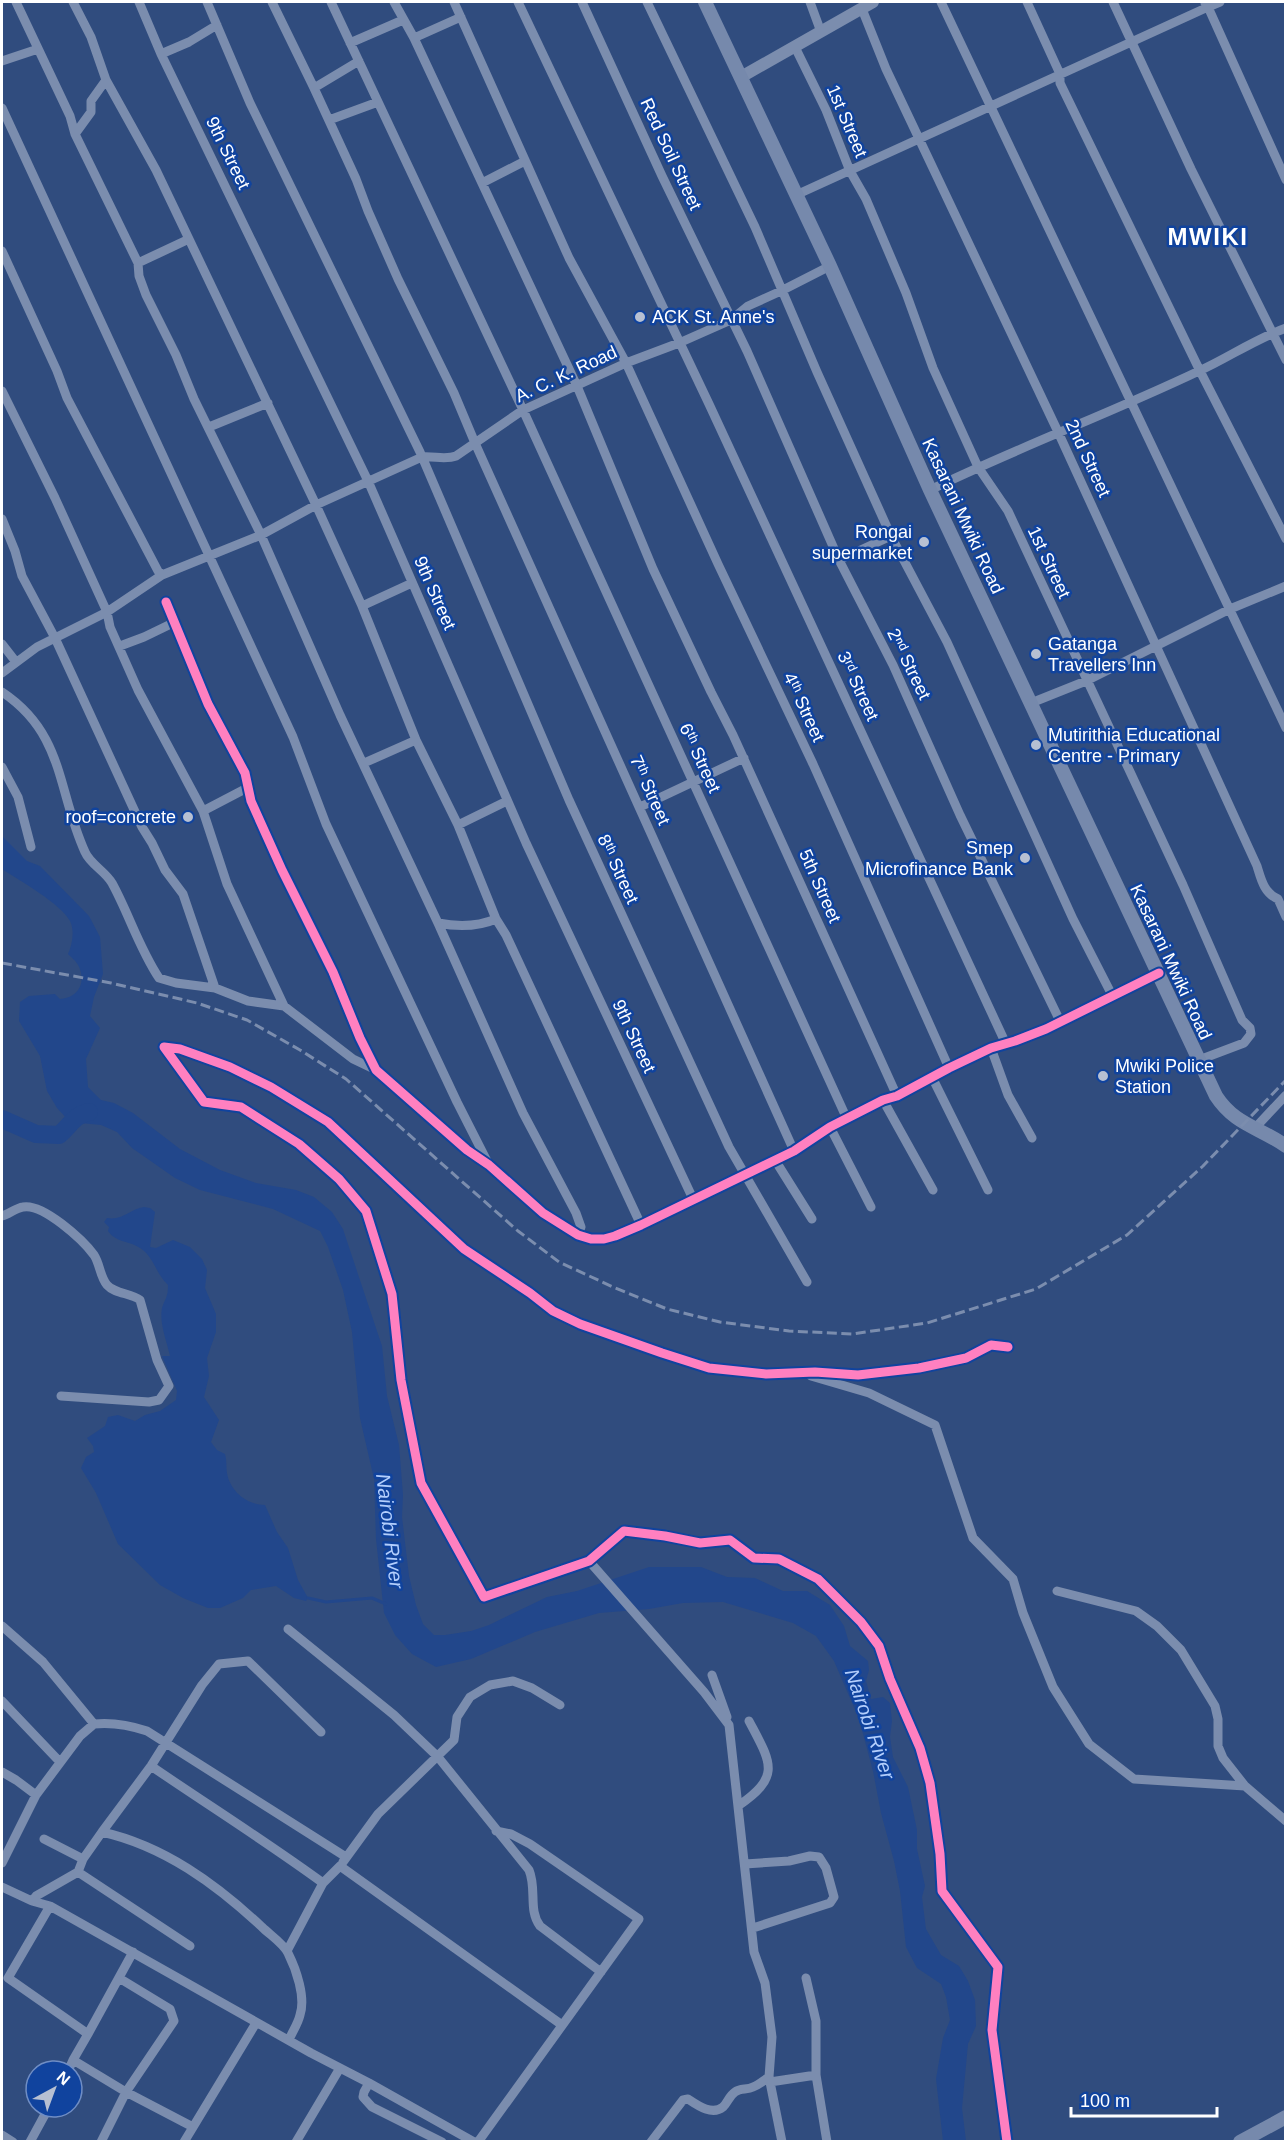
<svg xmlns="http://www.w3.org/2000/svg" width="1287" height="2143" font-family="Arial,sans-serif">
<style>
.water{fill:#22478b}
.lines{fill:none;stroke-linecap:round;stroke-linejoin:round}
.stream{stroke:#22478b;stroke-width:3}
.river{stroke:#22478b;stroke-width:18}
.minor{stroke:#7b8dae;stroke-width:9}
.tertiary{stroke:#7b8dae;stroke-width:12}
.secondary{stroke:#7689ac;stroke-width:14}
.rail{stroke:#7b8dae;stroke-width:3;stroke-dasharray:10 4.5;stroke-linecap:butt}
.cycleway-casing{stroke:#10439e;stroke-width:13}
.cycleway{stroke:#ff80c0;stroke-width:9}
.poi-dot{fill:#b7c0d2;stroke:#10439e;stroke-width:2}
.labels{text-anchor:middle;stroke-width:5;stroke-linejoin:round;paint-order:stroke}
.street-label{font-size:18px;fill:#fff;stroke:#10439e}
.poi-label{font-size:18px;fill:#fff;stroke:#10439e;text-anchor:start}
.water-label{font-size:20px;font-style:italic;fill:#b3cefc;stroke:#10439e}
.district-label{font-size:24px;font-weight:bold;letter-spacing:1.5px;fill:#fff;stroke:#10439e}
</style>
<rect width="100%" height="100%" fill="#304c7e"/>
<path class="water" d="M2,836L27,861L40,866L89,916L100,937L103,974L94,997L90,1016L100,1028L86,1059L88,1087L101,1100L114,1103L133,1113L180,1149L220,1170L256,1183L296,1190L314,1197L332,1212L343,1229L382,1346L387,1396L399,1445L403,1495L402,1517L409,1576L416,1605L423,1624L434,1635H445L471,1631L489,1625L547,1597L577,1591L649,1567H701L727,1577L755,1578L783,1591H807L830,1605L844,1626L850,1646L868,1661L869,1670L866,1681L871,1699L883,1697L890,1703L892,1721L890,1737L893,1757L908,1787L917,1830V1849L925,1886L922,1897L926,1929L941,1955L959,1966L968,1981L975,2000L976,2026L968,2044L962,2108L966,2141H943L936,2079L943,2038L950,2020L946,1997L941,1984L917,1968L906,1947L900,1891L894,1861L881,1813L873,1771L859,1719L834,1661L816,1636L793,1623L723,1602L683,1603L649,1609L599,1613L535,1632L471,1659L436,1667L412,1654L395,1635L384,1613L376,1539L374,1479L360,1418L352,1332L343,1290L328,1247L320,1231L273,1209L200,1190L175,1178L132,1148L117,1132L101,1125L70,1122L57,1108L47,1091L40,1056L19,1021L20,1002L29,996L55,994L60,999C79,998 87,981 78,965C76,961 71,957 68,954C72,945 75,931 70,921C61,904 19,880 2,869Z
M144,1207L150,1208L155,1212L150,1247L156,1248L173,1240L190,1247L202,1259L207,1270L205,1288L216,1314V1332L207,1358L209,1376L204,1397L219,1420L211,1442L217,1450L225,1454C227,1461 226,1467 227,1473C230,1491 247,1505 265,1505L277,1532L288,1548L298,1580L308,1598L306,1601L294,1598L276,1586L251,1590L243,1598L220,1608H208L183,1598L160,1585L118,1544L96,1493L81,1468L86,1457L94,1452L93,1446L87,1438L105,1426L108,1417L118,1415L135,1421L145,1415L160,1411L176,1400L177,1391L162,1356H170C167,1342 159,1323 162,1308C165,1298 168,1298 168,1285C157,1275 155,1261 144,1251C132,1240 117,1244 108,1231L109,1227L104,1222L107,1218C122,1221 130,1209 144,1207Z"/>
<g class="lines">
<path class="stream" d="M2,1127L13,1125
M308,1598L326,1602L372,1598L386,1604"/>
<path class="river" d="M2,1119L36,1134L59,1135C70,1126 74,1115 89,1112"/>
<path class="minor" d="M16,2L70,116L75,134L138,263L139,276L146,295L176,355L194,399L261,535L340,715L438,923L523,1113L576,1213L581,1227L578,1235
M73,2L91,37L106,80L156,170L316,505L362,606L416,740L458,825L496,919L506,935L641,1225
M139,2L161,54L368,481L526,843L694,1201
M207,2L250,103L420,452L569,800L729,1147L807,1282
M272,2L314,88L359,61
M331,2L523,410L847,1119
M394,2L414,38L577,386L653,569L711,692L733,735L897,1096
M454,2L569,258L626,363L718,564L813,764L949,1068
M518,2L709,404L1006,1044
M582,2L662,176L747,351L839,560L893,665L960,815L1060,1021
M647,2L755,227L817,372L891,536L947,642L1073,919L1113,997
M810,2L821,32
M941,2L1286,728
M1027,2L1060,74V83L1200,371L1286,539
M1113,2L1191,169L1286,360
M1205,3L1208,7L1220,2
M862,9L886,69L1059,434L1257,866C1261,879 1264,893 1278,899L1286,917
M414,38L461,17
M350,43L403,20
M795,47L826,110L850,171L866,199L906,293L933,368L978,467L1008,511L1183,885L1242,1020L1250,1028L1251,1034L1244,1043L1199,1060
M161,54L189,42L217,25
M2,61L38,49
M314,88L356,179L368,211L398,279L454,393L475,443L794,1151
M2,108L293,737L326,824L457,1102L489,1165
M329,120L378,102
M75,134L91,112V101L106,80
M482,183L525,161
M796,195L1208,7L1286,180
M2,251L57,371L67,398L158,571L162,575L261,535L316,505L422,457C434,456 446,460 456,456L523,410L626,363L679,343L731,320L748,306L781,291L830,266
M138,263L189,239
M2,391L55,498L107,612L110,627L138,690L203,811L227,884L284,1006
M209,427L268,403
M930,490C1019,447 1111,413 1199,371C1228,358 1255,339 1286,328
M2,519L15,551L22,576L55,638L37,647L2,673
M839,560L891,536
M162,575L107,612L55,638L142,827L152,843L165,870L183,894L215,988
M166,602L208,704L245,773L251,801L282,870L333,972L360,1038L376,1070L467,1150L489,1165L543,1213L578,1235L591,1239H604L615,1236L641,1225L794,1151L830,1127L883,1100L897,1096L949,1068L991,1048L1015,1041L1046,1029L1159,973
M362,606L412,583
M2,644L16,662
M120,646L144,637L175,622
M2,692C65,734 57,791 85,852C90,864 105,871 112,883C129,914 139,948 159,978L176,983L215,988L248,1001L284,1006L353,1059L376,1070
M1031,703L1086,681L1230,609L1286,586
M364,763L416,740
M2,767L18,797L31,847
M640,807L744,758
M203,811L247,788
M458,825L507,801
M438,923C458,927 477,927 496,919
M991,1048L1008,1095L1032,1138
M932,1077L988,1190
M883,1100L933,1190
M830,1127L871,1207
M1255,1128L1286,1095
M775,1160L812,1219
M2,1216C9,1214 16,1208 23,1207C43,1203 83,1240 94,1255C100,1264 100,1277 107,1285C115,1294 131,1293 140,1300L157,1360L169,1386L159,1400L149,1402L61,1396
M811,1376L869,1393L935,1425L973,1538L1013,1579L1023,1613L1053,1687L1089,1744L1134,1779L1245,1786L1286,1821
M589,1561L704,1692L729,1725L754,1952L765,1983L772,2037L769,2077L782,2142
M1057,1591L1136,1611L1157,1626L1181,1650L1215,1706L1218,1719V1746L1223,1758L1245,1786
M2,1626L43,1662L94,1724C113,1722 129,1725 147,1731L346,1857
M288,1629L394,1715L438,1757L529,1870C537,1889 528,1910 540,1926L601,1972
M712,1675L727,1717
M2,1701L60,1762
M151,1766C208,1805 267,1842 323,1883
M2,1772L16,1780L36,1795L2,1863
M36,1795L80,1736L94,1724
M738,1806C782,1776 771,1763 749,1721
M102,1832C164,1846 216,1884 262,1927C270,1935 283,1943 288,1953C296,1969 306,1997 300,2015C298,2024 292,2032 289,2040
M44,1839L83,1859
M343,1862L378,1814L454,1740L457,1717L470,1697L490,1685L513,1681L532,1688L560,1705
M745,1864L789,1861L810,1856L819,1857L826,1868L834,1897L830,1903L753,1928
M78,1872L190,1946
M2,1887L32,1901
M50,1906L32,1901L36,1896L78,1872L83,1859L102,1832L151,1766L202,1685L219,1664L248,1661L321,1732
M287,1951L323,1883L340,1866L562,2025
M806,1978L816,2021V2075L827,2142
M88,2034L133,1952
M68,2071L73,2060
M770,2082L816,2075
M369,2083L474,2142
M193,2127L126,2092L73,2060L88,2034L8,1978L50,1906L311,2053L369,2083L364,2092L363,2097L372,2107L442,2142
M2,2135L13,2142
M30,2142L49,2107
M101,2142L126,2092L174,2021L170,2009L119,1978
M184,2142L256,2023
M296,2142L340,2068
M478,2142L639,1919L530,1844L511,1834L496,1831
M651,2142L683,2100L688,2099C697,2105 712,2116 723,2107C728,2102 729,2096 735,2092C740,2088 747,2090 753,2087C759,2085 764,2080 769,2077
M1007,2142L992,2030L998,1967L942,1891L940,1854L930,1783L920,1748L890,1679L879,1646L861,1622L818,1579L779,1559L754,1558L730,1540L700,1543L665,1536L624,1531L589,1561L484,1597L421,1483L401,1380L392,1294L366,1211L339,1179L299,1144L241,1107L204,1102L164,1047L180,1049L230,1067L271,1087L328,1122L464,1249L530,1293L553,1311L580,1324L662,1353L709,1368L766,1374L815,1372L858,1375L919,1368L966,1358L991,1345L1008,1347"/>
<path class="tertiary" d="M741,77L873,2"/>
<path class="secondary" d="M705,2L830,266L930,490L1216,1096C1235,1125 1259,1127 1286,1146
M1240,2142L1286,2117"/>
<path class="rail" d="M2,963L111,983L197,1003L247,1020L300,1050L346,1079L518,1231L559,1262L613,1287L667,1309L720,1322L789,1331L852,1334L927,1323L1036,1289L1127,1235L1203,1166L1286,1080"/>
<defs>
<path id="cycleway" d="M166,602L208,704L245,773L251,801L282,870L333,972L360,1038L376,1070L467,1150L489,1165L543,1213L578,1235L591,1239H604L615,1236L641,1225L794,1151L830,1127L883,1100L897,1096L949,1068L991,1048L1015,1041L1046,1029L1159,973
M1007,2142L992,2030L998,1967L942,1891L940,1854L930,1783L920,1748L890,1679L879,1646L861,1622L818,1579L779,1559L754,1558L730,1540L700,1543L665,1536L624,1531L589,1561L484,1597L421,1483L401,1380L392,1294L366,1211L339,1179L299,1144L241,1107L204,1102L164,1047L180,1049L230,1067L271,1087L328,1122L464,1249L530,1293L553,1311L580,1324L662,1353L709,1368L766,1374L815,1372L858,1375L919,1368L966,1358L991,1345L1008,1347"/>
</defs>
<use href="#cycleway" class="cycleway-casing"/>
<use href="#cycleway" class="cycleway"/>
</g>
<g class="poi-dot">
<circle cx="640" cy="317" r="6"/>
<circle cx="924" cy="542" r="6"/>
<circle cx="1036" cy="654" r="6"/>
<circle cx="1036" cy="745" r="6"/>
<circle cx="188" cy="817" r="6"/>
<circle cx="1025" cy="858" r="6"/>
<circle cx="1103" cy="1076" r="6"/>
</g>
<g class="labels">
<g class="street-label">
<text transform="translate(847 121) rotate(67)" y="6">1st Street</text>
<text transform="translate(228 153) rotate(64)" y="6">9th Street</text>
<text transform="translate(671 154) rotate(65)" y="6">Red Soil Street</text>
<text transform="translate(566 374) rotate(-25)" y="6">A. C. K. Road</text>
<text transform="translate(1088 458) rotate(65)" y="6">2nd Street</text>
<text transform="translate(963 516) rotate(65)" y="6">Kasarani Mwiki Road</text>
<text transform="translate(1049 562) rotate(65)" y="6">1st Street</text>
<text transform="translate(435 593) rotate(66)" y="6">9th Street</text>
<text transform="translate(909 664) rotate(64)" y="6">2ⁿᵈ Street</text>
<text transform="translate(858 686) rotate(65)" y="6">3ʳᵈ Street</text>
<text transform="translate(804 707) rotate(65)" y="6">4ᵗʰ Street</text>
<text transform="translate(700 758) rotate(65)" y="6">6ᵗʰ Street</text>
<text transform="translate(650 790) rotate(66)" y="6">7ᵗʰ Street</text>
<text transform="translate(618 869) rotate(65)" y="6">8ᵗʰ Street</text>
<text transform="translate(820 886) rotate(66)" y="6">5th Street</text>
<text transform="translate(1171 962) rotate(65)" y="6">Kasarani Mwiki Road</text>
<text transform="translate(634 1036) rotate(65)" y="6">9th Street</text>
</g>
<g class="poi-label">
<text x="652" y="323">ACK St. Anne's</text>
<text x="912" y="538" text-anchor="end">Rongai<tspan x="912" dy="21">supermarket</tspan></text>
<text x="1048" y="650">Gatanga<tspan x="1048" dy="21">Travellers Inn</tspan></text>
<text x="1048" y="741">Mutirithia Educational<tspan x="1048" dy="21">Centre - Primary</tspan></text>
<text x="176" y="823" text-anchor="end">roof=concrete</text>
<text x="1013" y="854" text-anchor="end">Smep<tspan x="1013" dy="21">Microfinance Bank</tspan></text>
<text x="1115" y="1072">Mwiki Police<tspan x="1115" dy="21">Station</tspan></text>
</g>
<g class="water-label">
<text transform="translate(390 1531) rotate(83)" y="7">Nairobi River</text>
<text transform="translate(870 1724) rotate(71)" y="7">Nairobi River</text>
</g>
<g class="district-label">
<text x="1208" y="245">MWIKI</text>
</g>
</g>
<rect width="1287" height="2143" fill="none" stroke="#ffffff" stroke-width="6"/>
<g transform="translate(54 2089) rotate(41)"><circle r="28" fill="#10439e" stroke="#708ec5" stroke-width="1.5"/>
<path d="M0-4.5L10 22L0 15L-10 22Z" fill="#b7c0d2"/>
<text y="-9" font-size="16" font-weight="bold" text-anchor="middle" fill="#ffffff">N</text>
</g>
<path d="M1071 2107v9h146v-9" fill="none" stroke="#ffffff" stroke-width="3"/>
<text x="1080" y="2107" font-size="18" fill="#ffffff" stroke="#10439e" stroke-width="4.5" paint-order="stroke">100 m</text>
</svg>
